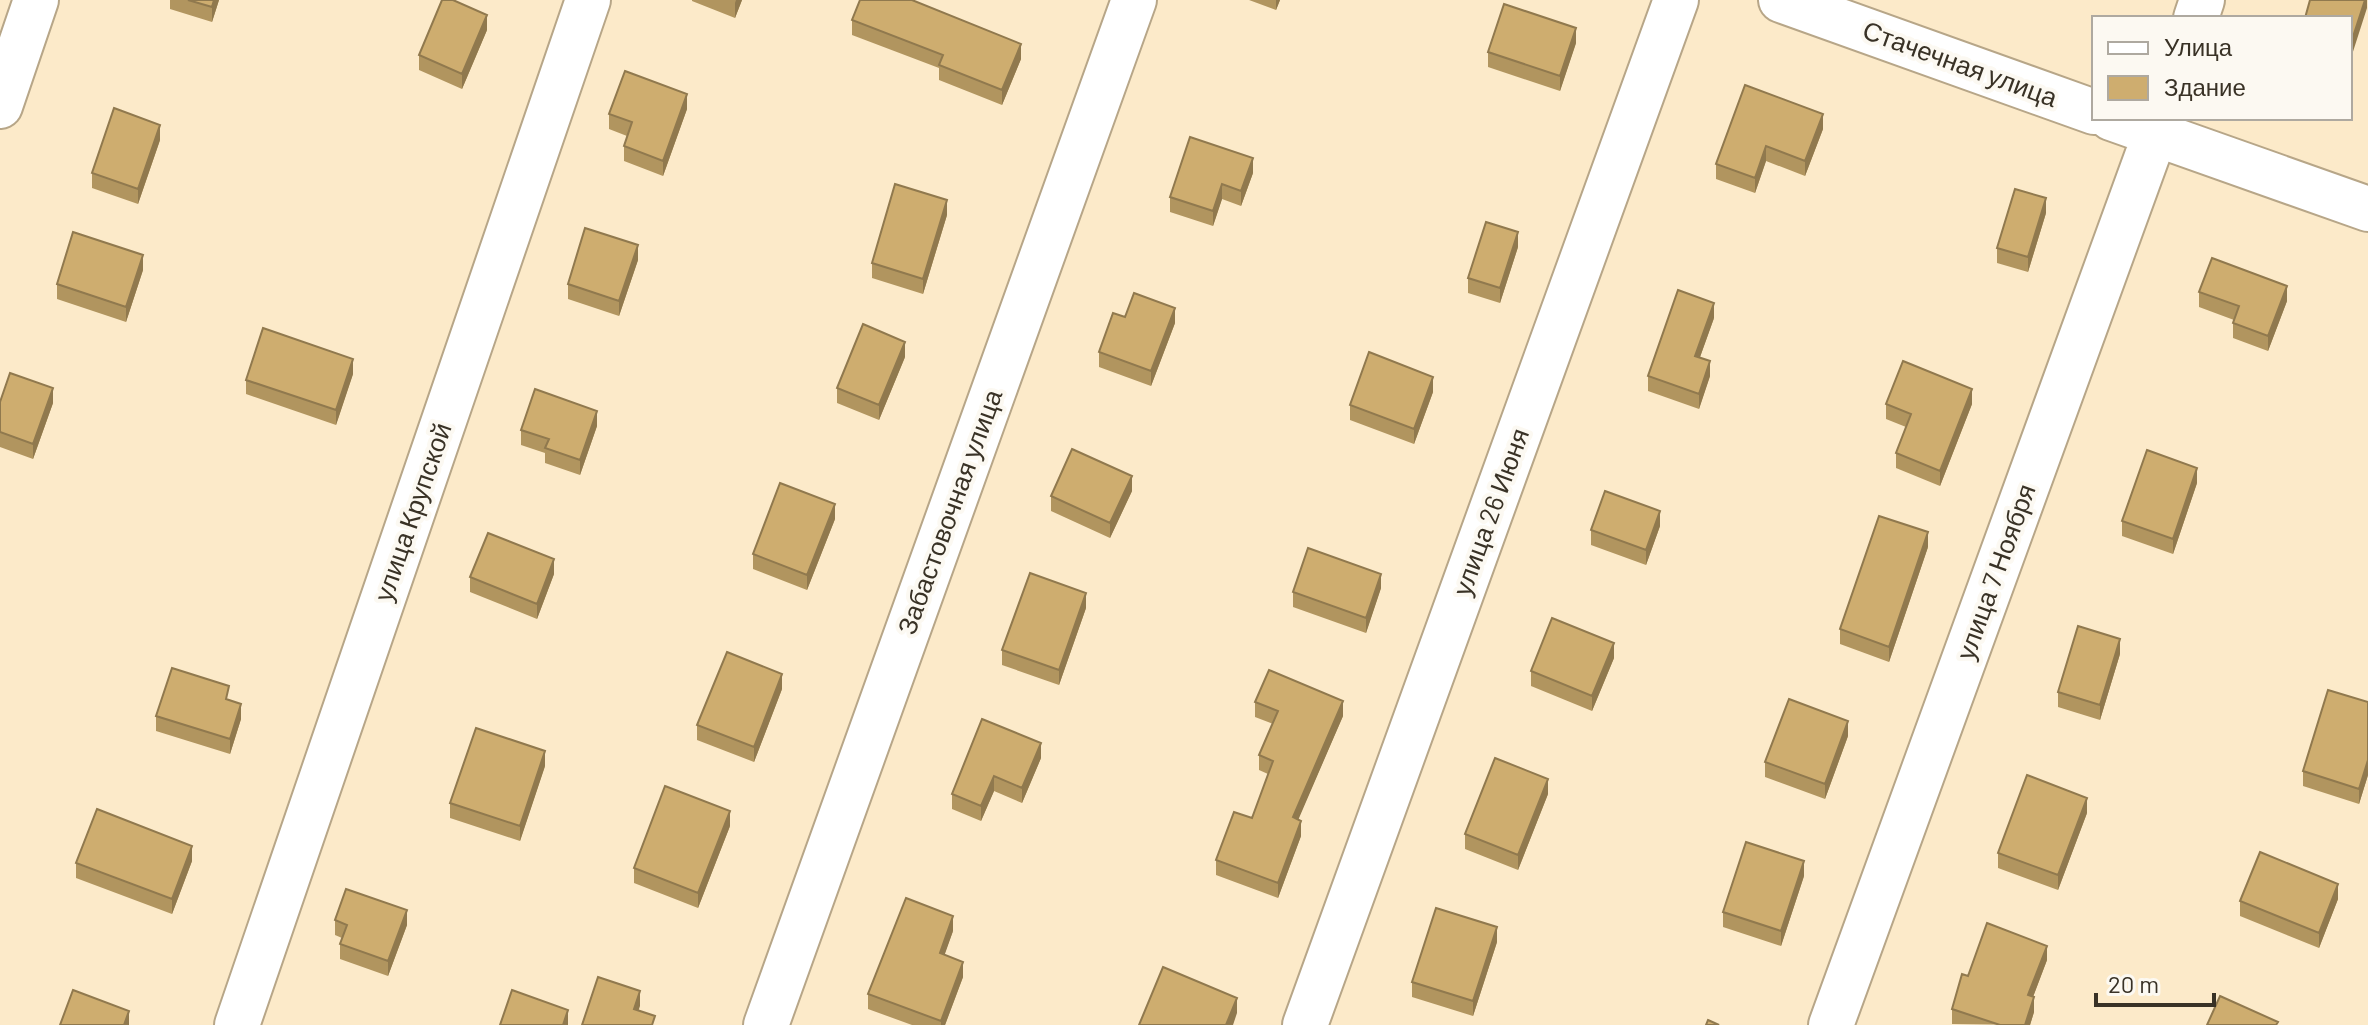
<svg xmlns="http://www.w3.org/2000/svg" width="2368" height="1025" font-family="Barlow,sans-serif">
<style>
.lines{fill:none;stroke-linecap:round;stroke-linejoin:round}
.minor-casing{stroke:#b7a688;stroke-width:48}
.minor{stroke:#fff;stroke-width:44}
.wall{fill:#b1955f}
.shaded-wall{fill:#90794e}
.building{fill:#cead6f;stroke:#90794e;stroke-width:2}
.labels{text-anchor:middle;stroke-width:8;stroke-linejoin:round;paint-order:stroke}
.street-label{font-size:26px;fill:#393226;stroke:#fcf9f2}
</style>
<rect width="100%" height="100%" fill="#fceac9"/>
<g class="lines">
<defs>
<path id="minor" d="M1781,0L2094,112
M2196,18L2202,0
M0,106L36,0
M2111,118L2368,209
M237,1025L588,0
M766,1025L1134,0
M1305,1025L1676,0
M1831,1025L2161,118"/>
</defs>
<use href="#minor" class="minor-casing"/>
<use href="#minor" class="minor"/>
</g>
<path class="wall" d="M170,0H219L212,22L170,9Z
M692,0H742L735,18L692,1Z
M915,0L914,1L1021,59L1002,105L939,80V68L852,35V20Z
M1249,0H1280L1276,10Z
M487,30L462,89L419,70V55Z
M1576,43L1560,91L1488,67V52Z
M1745,85L1823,129L1805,176L1766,161L1755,193L1716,179V164Z
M687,109L663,176L624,161V146L627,136L609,129V114Z
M160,140L138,204L92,188V173Z
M1253,173L1241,206L1222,199L1213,226L1170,212V197Z
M2046,213L2028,272L1997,263V248Z
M947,215L923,294L872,278V263Z
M1518,247L1500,303L1468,293V278Z
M638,260L619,316L568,299V284Z
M143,270L126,322L57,299V284Z
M2199,292L2287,301L2268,351L2233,338V323L2234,320L2199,307Z
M1125,317L1175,323L1151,386L1099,367V352Z
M1714,318L1700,357L1710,376L1699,409L1648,391V376Z
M905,357L879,420L837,403V388Z
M353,374L336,425L246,394V380Z
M1433,392L1414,444L1350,420V405Z
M0,402L53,403L33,459L0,447Z
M1886,404H1972L1940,486L1896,468V453L1906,427L1886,419Z
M597,426L580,475L545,463V453L521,445V430Z
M2197,483L2173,554L2122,536V521Z
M1132,491L1110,538L1051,511V496Z
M835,519L807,590L753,569V554Z
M1660,526L1646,565L1591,545V530Z
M1928,547L1889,662L1840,644V629Z
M554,574L537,619L470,592V577Z
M1381,588L1366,633L1293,607V592Z
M1086,608L1059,685L1002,665V650Z
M2120,654L2100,720L2058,707V692Z
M1614,658L1592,711L1531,686V671Z
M782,689L754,762L697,740V725Z
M229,700L241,719L230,754L156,731V716Z
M1255,702L1343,716L1298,819L1301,836L1278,898L1216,875V860L1252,818L1268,774L1259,770V755L1273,724L1255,717Z
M2368,702V775L2359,804L2303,786V771Z
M1848,736L1825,799L1765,777V762Z
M1041,758L1022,803L994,791L981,821L952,809V794Z
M545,766L520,841L450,818V803Z
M1548,794L1518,870L1465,849V834Z
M2087,813L2058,890L1998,868V853Z
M730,826L698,908L634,883V868Z
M192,861L172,914L76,878V863Z
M1804,876L1781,946L1723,927V912Z
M2338,899L2319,948L2240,916V901Z
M335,920L407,925L388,976L340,959V944L342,938L335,935Z
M953,931L944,955L963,977L945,1025H912L868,1009V994Z
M1497,942L1473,1016L1412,997V982Z
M2047,960L2033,997L2034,1012L2030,1025L1952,1024V1009L1968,976Z"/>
<path class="shaded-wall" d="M214,0H219L212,22V7Z
M736,0H742L735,18V3Z
M1276,0H1280L1276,10Z
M2365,0H2367V8L2350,61V46Z
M487,15V30L462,89V74Z
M1576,28V43L1560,91V76Z
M1021,44V59L1002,105V90Z
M687,94V109L663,176V161Z
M1823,114V129L1805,176V161Z
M160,125V140L138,204V189Z
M1766,146V161L1755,193V178Z
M1253,158V173L1241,206V191Z
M1222,184V199L1213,226V211Z
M2046,198V213L2028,272V257Z
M947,200V215L923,294V279Z
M1518,232V247L1500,303V288Z
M638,245V260L619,316V301Z
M143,255V270L126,322V307Z
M2287,286V301L2268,351V336Z
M1714,303V318L1695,371V356Z
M1175,308V323L1151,386V371Z
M905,342V357L879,420V405Z
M353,359V374L336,425V410Z
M1710,361V376L1699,409V394Z
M1433,377V392L1414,444V429Z
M53,388V403L33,459V444Z
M1972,389V404L1940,486V471Z
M597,411V426L580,475V460Z
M2197,468V483L2173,554V539Z
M1132,476V491L1110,538V523Z
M835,504V519L807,590V575Z
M1660,511V526L1646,565V550Z
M1928,532V547L1889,662V647Z
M554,559V574L537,619V604Z
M1381,574V588L1366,633V618Z
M1086,593V608L1059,685V670Z
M2120,639V654L2100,720V705Z
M1614,643V658L1592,711V696Z
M782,674V689L754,762V747Z
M1343,701V716L1293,832V817Z
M241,704V719L230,754V739Z
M1848,721V736L1825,799V784Z
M1041,743V758L1022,803V788Z
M545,751V766L520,841V826Z
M2368,760V775L2359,804V789Z
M994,776V791L981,821V806Z
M1548,779V794L1518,870V855Z
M2087,798V813L2058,890V875Z
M730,811V826L698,908V893Z
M1301,821V836L1278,898V883Z
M192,846V861L172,914V899Z
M1804,861V876L1781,946V931Z
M2338,884V899L2319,948V933Z
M407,910V925L388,976V961Z
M953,916V931L940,968V953Z
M1497,927V942L1473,1016V1001Z
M2047,946V960L2028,1010V995Z
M963,962V977L945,1025H941V1021Z
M640,991V1006L634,1024V1009Z
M2034,997V1012L2030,1025H2025Z
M1237,998V1013L1233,1025H1226Z
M568,1010V1025H563Z
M129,1011V1025H124Z"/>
<path class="building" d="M188,0H214L212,7Z
M442,0H453L487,15L462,74L419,55Z
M860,0H912L1021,44L1002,90L939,65L943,55L852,20Z
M2310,0H2365L2350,46V18H2305Z
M1504,4L1576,28L1560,76L1488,52Z
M625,71L687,94L663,161L624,146L632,122L609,114Z
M1745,85L1823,114L1805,161L1766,146L1755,178L1716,164Z
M114,108L160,125L138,189L92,173Z
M1190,137L1253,158L1241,191L1222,184L1213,211L1170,197Z
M895,184L947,200L923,279L872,263Z
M2015,189L2046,198L2028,257L1997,248Z
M1486,222L1518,232L1500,288L1468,278Z
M585,228L638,245L619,301L568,284Z
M73,232L143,255L126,307L57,284Z
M2212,258L2287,286L2268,336L2233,323L2239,306L2199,292Z
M1678,290L1714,303L1695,356L1710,361L1699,394L1648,376Z
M1134,293L1175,308L1151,371L1099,352L1113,313L1125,317Z
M863,324L905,342L879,405L837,388Z
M263,328L353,359L336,410L246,380Z
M1369,352L1433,377L1414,429L1350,405Z
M1903,361L1972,389L1940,471L1896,453L1911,414L1886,404Z
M10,373L53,388L33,444L0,432V402Z
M535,389L597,411L580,460L545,448L549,439L521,430Z
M1072,449L1132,476L1110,523L1051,496Z
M2147,450L2197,468L2173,539L2122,521Z
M780,483L835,504L807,575L753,554Z
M1605,491L1660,511L1646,550L1591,530Z
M1879,516L1928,532L1889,647L1840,629Z
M488,533L554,559L537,604L470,577Z
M1308,548L1381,574L1366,618L1293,592Z
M1030,573L1086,593L1059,670L1002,650Z
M1552,618L1614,643L1592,696L1531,671Z
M2078,626L2120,639L2100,705L2058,692Z
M727,652L782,674L754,747L697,725Z
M172,668L229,686L226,699L241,704L230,739L156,716Z
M1269,670L1343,701L1293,817L1301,821L1278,883L1216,860L1234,812L1252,818L1273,761L1259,755L1278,711L1255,702Z
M2328,690L2368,702V760L2359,789L2303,771Z
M1789,699L1848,721L1825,784L1765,762Z
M982,719L1041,743L1022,788L994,776L981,806L952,794Z
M476,728L545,751L520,826L450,803Z
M1495,758L1548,779L1518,855L1465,834Z
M2027,775L2087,798L2058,875L1998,853Z
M665,786L730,811L698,893L634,868Z
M97,809L192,846L172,899L76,863Z
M1746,842L1804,861L1781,931L1723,912Z
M2260,852L2338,884L2319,933L2240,901Z
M346,889L407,910L388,961L340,944L347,925L335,920Z
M906,898L953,916L940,953L963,962L941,1021L868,994Z
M1436,908L1497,927L1473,1001L1412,982Z
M1987,923L2047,946L2028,995L2034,997L2025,1025H2000L1952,1009L1962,974L1968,976Z
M1163,967L1237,998L1226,1025H1139Z
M598,977L640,991L634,1009L655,1016L652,1025H582Z
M73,990L129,1011L124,1025H60Z
M512,990L568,1010L563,1025H500Z
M2220,996L2278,1022L2276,1025H2207Z
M1708,1020L1719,1025H1706Z"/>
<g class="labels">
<g class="street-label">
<text transform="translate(1960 64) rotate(20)" y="9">Стачечная улица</text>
<text transform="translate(413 512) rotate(-71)" y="9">улица Крупской</text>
<text transform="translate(950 512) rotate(-70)" y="9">Забастовочная улица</text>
<text transform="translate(1491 512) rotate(-70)" y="9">улица 26 Июня</text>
<text transform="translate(1996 572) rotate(-70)" y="9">улица 7 Ноября</text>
</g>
</g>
<rect x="2092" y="16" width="260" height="104" fill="#fcf9f2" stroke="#aea9a0" stroke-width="2"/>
<rect x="2108" y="42" width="40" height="12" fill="#ffffff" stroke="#aea9a0" stroke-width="2"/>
<text x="2164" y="56" font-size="24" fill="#393226">Улица</text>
<rect x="2108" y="76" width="40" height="24" fill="#cead6f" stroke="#aea9a0" stroke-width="2"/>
<text x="2164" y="96" font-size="24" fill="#393226">Здание</text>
<path d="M2096 993v12h118v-12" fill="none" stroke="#393226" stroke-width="4"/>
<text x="2108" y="993" font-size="24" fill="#393226" stroke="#fcf9f2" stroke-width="6" paint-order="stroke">20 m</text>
</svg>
